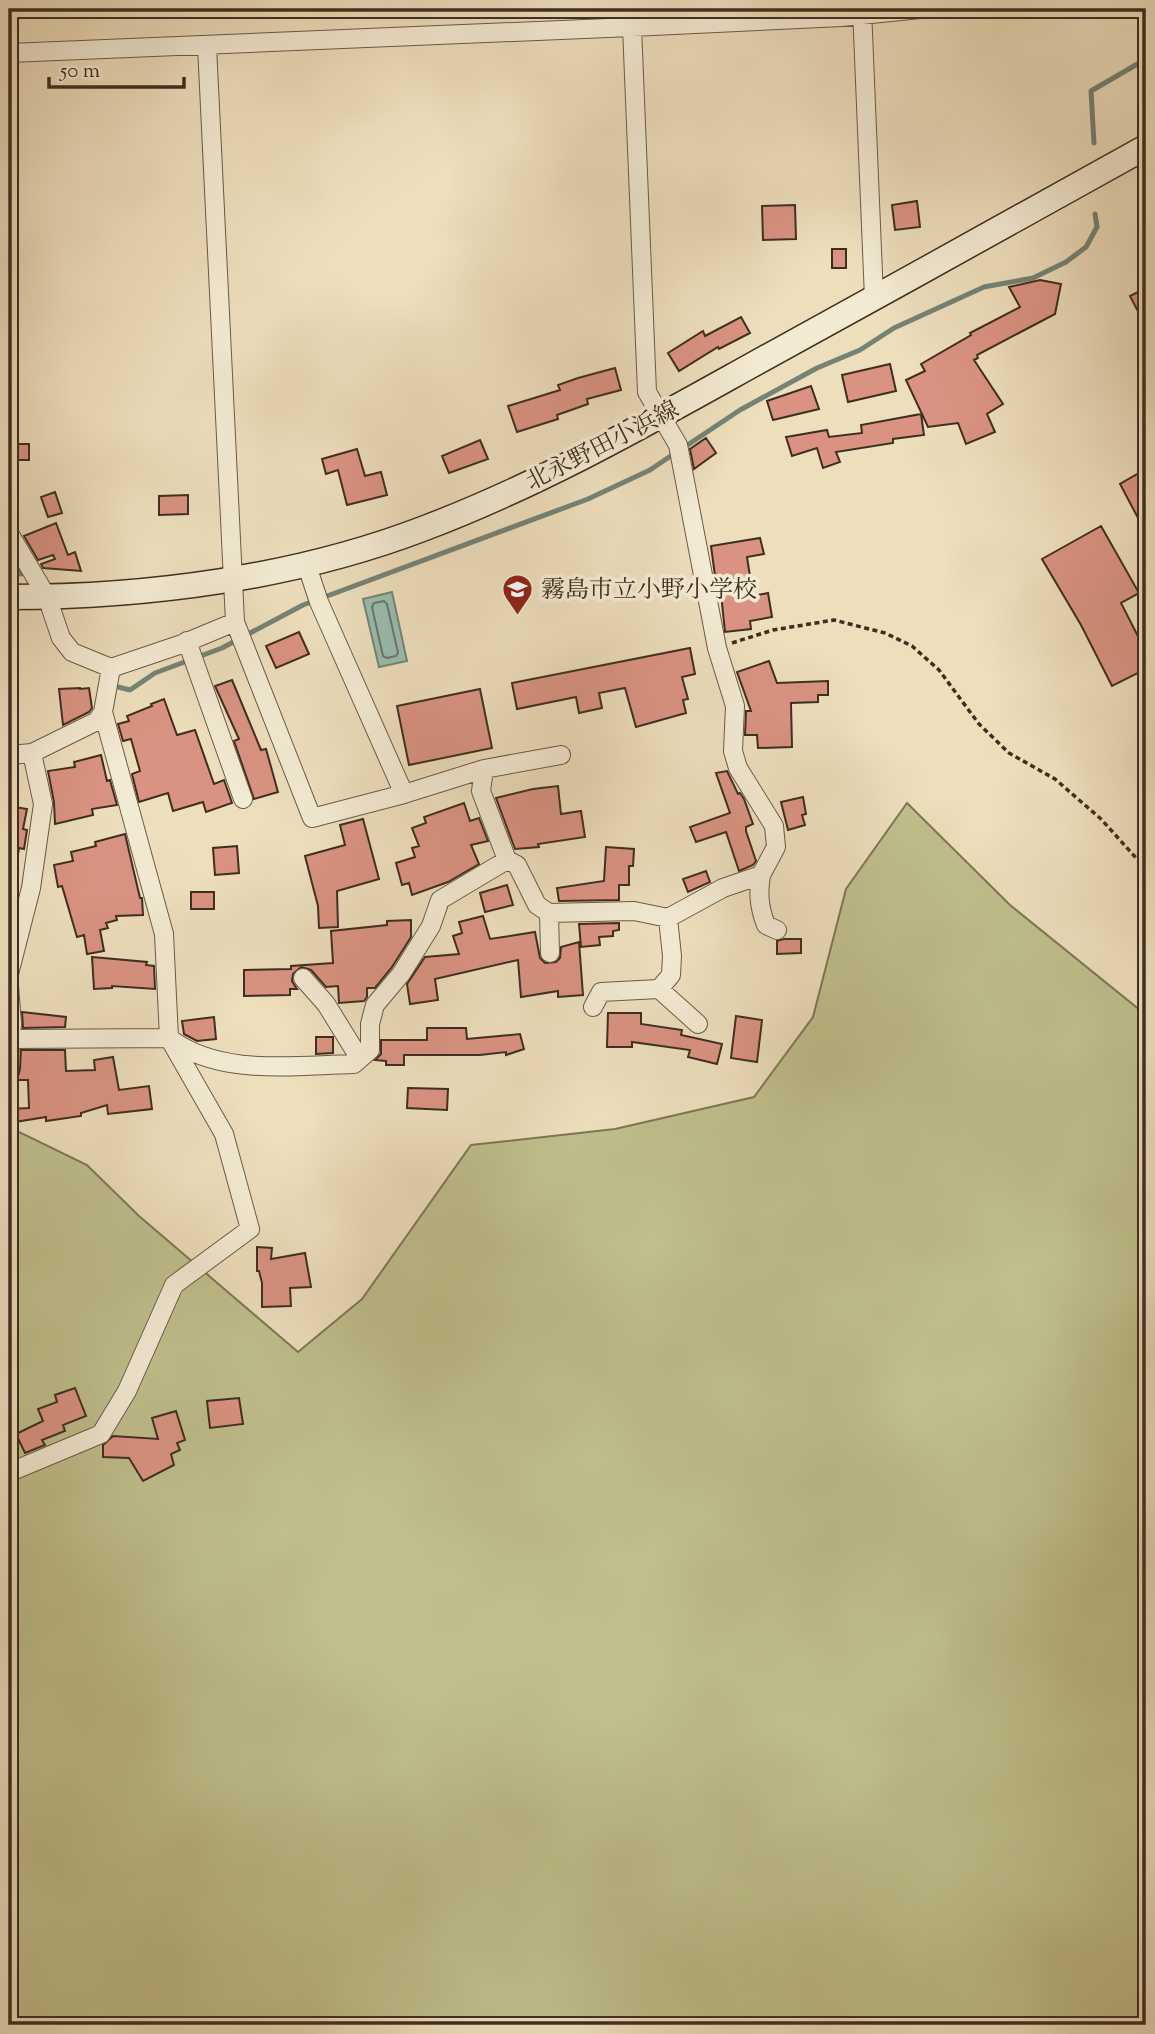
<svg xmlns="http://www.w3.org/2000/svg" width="1155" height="2034" font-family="'Sorts Mill Goudy','Noto Serif JP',serif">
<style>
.green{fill:#bfbf8c;stroke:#7e7656;stroke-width:2}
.water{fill:#99bcae;stroke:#758375;stroke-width:2}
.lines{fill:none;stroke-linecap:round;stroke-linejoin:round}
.shore{stroke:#6c7567;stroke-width:2}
.stream{stroke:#758375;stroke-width:5}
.building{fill:#da9382;stroke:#3e2e20;stroke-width:2}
.street-casing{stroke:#6a5a47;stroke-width:20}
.secondary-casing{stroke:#3e2e20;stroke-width:27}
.path{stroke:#3e2e20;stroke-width:3.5;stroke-dasharray:5 3.5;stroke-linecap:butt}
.street{stroke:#f3ead3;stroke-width:18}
.secondary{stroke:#f3ead3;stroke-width:24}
.labels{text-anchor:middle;stroke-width:7;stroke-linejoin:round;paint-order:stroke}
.street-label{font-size:24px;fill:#3e2e20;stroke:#f3ead3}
.poi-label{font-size:24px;fill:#3e2e20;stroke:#f3ead3;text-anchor:start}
</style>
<rect width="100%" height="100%" fill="#eddebc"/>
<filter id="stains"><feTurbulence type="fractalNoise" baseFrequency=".00286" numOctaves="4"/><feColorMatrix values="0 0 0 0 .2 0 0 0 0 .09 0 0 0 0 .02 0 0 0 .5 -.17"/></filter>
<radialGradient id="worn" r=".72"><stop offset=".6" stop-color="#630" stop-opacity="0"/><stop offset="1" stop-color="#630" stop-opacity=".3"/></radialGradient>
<path class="green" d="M907,803L1010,905L1146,1015V2025H9V1127L87,1165L139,1216L298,1352L362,1299L471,1145L615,1129L754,1097L813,1017L846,889Z"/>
<path class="water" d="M392,592L407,661L379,667L363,599Z"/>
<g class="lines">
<path class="shore" d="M384,601L387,604L398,653L396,656L387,658L383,656L372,607L374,603Z"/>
<path class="stream" d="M1094,143L1091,91L1146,59
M683,448L740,410L817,368L860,350L894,328L984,287L1033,278L1066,262L1086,247L1097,227L1095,214
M12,554L21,574
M118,687L130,690L155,673L222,648L303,605L588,499L650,470L675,453"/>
</g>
<path class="building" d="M917,201L920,227L895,230L892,205Z
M795,205L796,239L763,240L762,206Z
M832,249H846V268H832Z
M1040,280L1061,284L1055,314L977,355L978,358L974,360L1003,404L987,414L995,432L966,444L958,423L928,427L906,380L925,371L921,364L971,335L970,333L1020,307L1009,287Z
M1146,288V327L1130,296Z
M741,317L750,333L719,349L718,347L679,371L668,353L703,331L705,336Z
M890,364L896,391L848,402L842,375Z
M615,368L621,390L587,399L588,404L557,415L558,419L517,432L508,406L560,390L558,385L578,378Z
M811,386L819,409L773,420L767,401Z
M921,414L924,435L893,439V443L836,452L840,462L823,468L817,448L792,456L786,437L827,430L829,437L862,433L861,425Z
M706,438L716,453L694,469L690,449Z
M480,440L488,459L449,473L442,456Z
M9,444H29V460H9Z
M357,449L365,476L381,472L387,495L347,505L338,470L326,474L322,459Z
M1146,469V533L1120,484Z
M55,492L62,513L48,517L41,497Z
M188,495V514L159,515V496Z
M56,523L68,555L75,552L81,571L43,568L41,564L55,559L53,555L38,560L24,536Z
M1101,526L1139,593L1121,603L1146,652V669L1112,686L1081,625L1042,559Z
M760,538L764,554L747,557L753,596L768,593L772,617L750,621L751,629L725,632L719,575L715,576L711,546Z
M299,632L309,654L276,668L266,646Z
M690,648L695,674L682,677L688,699L683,700L686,713L636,727L625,688L599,693L602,708L579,713L576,697L517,709L512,683Z
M769,661L777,683L828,681V695H818V702L791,703L792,747L758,748L757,735H745L746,711H751L737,672Z
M232,680L261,750L266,749L278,792L254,799L234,741L239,739L215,686Z
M80,688V689L89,688L92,708L89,712L63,725L59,689Z
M480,689L492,748L409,765L397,706Z
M164,699L177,735L195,730L214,784L224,780L232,803L206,812L203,802L173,811L168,793L139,802L132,774L140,771L131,739L123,741L118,724L129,721L127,716L152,706L151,704Z
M101,755L107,781L110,780L117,805L92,809L93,815L55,824L54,802L48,771L75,767L74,762Z
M727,771L738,794L740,793L744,799L753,824L746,827V831L756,861L753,865L739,871L726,832L696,842L690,827L730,813L716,773Z
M558,786L561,814L581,811L585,837L538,844L539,847L515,849L496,798L533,789Z
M803,797L806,814L802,815L805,825L788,830L781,802Z
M464,803L470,821L479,818L488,841L471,845L479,864L448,882L412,895L409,883L402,885L396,863L415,857L412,848L419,846L412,828L426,823L424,817Z
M9,806L27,809L23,829L27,830L24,849L19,848L16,866L9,865Z
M363,819L379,879L337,891L338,927L319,928L318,906L305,856L345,845L340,825Z
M125,834L140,898H142L143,915L116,916L117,920L106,923L108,928L100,930L104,951L87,954L84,935L77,937L62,886L58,887L54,865L73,861L71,852L96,846L95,842Z
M237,846L239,873L215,875L213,848Z
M606,847L634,849L633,866H629V885H619V900L559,901L557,888L604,881Z
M706,871L710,882L688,892L683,879Z
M507,885L513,905L485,912L480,893Z
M191,892H214V909H191Z
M483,916L490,939L535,932L540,958L545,963L556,962L560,958L561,947L579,942L583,995L558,997V991L521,997L518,960L435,979L438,1000L410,1004L407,984L425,957L459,954L453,936L462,933L459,922Z
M411,920V937L392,967L375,988H367V997L364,1001L339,1003L338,986L326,987L311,970L301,967L293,974L292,981L297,989H290V995L244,996V970L291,969V966L333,963L331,931L387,925V921Z
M619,923V930L613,931V936L599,937L600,945L581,947L579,924Z
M784,939H801V953L777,954V941Z
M92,957L147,962L146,965L154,966L155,989L112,986V988L94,989Z
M22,1012L66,1017L65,1027L23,1028Z
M608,1013H641V1024L682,1030L681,1035L722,1044L717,1064L688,1057L690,1050L632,1042V1047H607Z
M736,1016L762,1020L757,1062L731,1058Z
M214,1017L216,1039L197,1041L184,1034L182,1021Z
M427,1028H466L467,1039L520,1034L524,1049L506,1055V1052L480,1055H404V1065H386V1061L375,1060L381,1054V1040H427Z
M316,1037H333V1053L316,1054Z
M21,1050H65L66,1071L95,1070L94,1060L113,1057L119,1090L149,1086L152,1109L108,1114L107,1105L81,1113V1116L46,1121V1117L9,1123V1109L29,1108L28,1080H17L20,1069Z
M408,1088L448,1089L447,1110L407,1108Z
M257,1247L272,1248L271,1259L305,1253L311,1287L290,1288L291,1306L262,1307V1283L259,1271H257Z
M75,1388L86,1416L63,1425L65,1431L42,1440L45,1445L25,1453L16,1434L43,1421L38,1409L57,1402L55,1395Z
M239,1398L243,1424L210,1428L207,1401Z
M176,1411L185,1440L177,1443L180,1450L171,1454L174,1465L143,1481L129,1458L103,1457V1445L113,1436L158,1439L152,1418Z"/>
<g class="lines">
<defs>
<path id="street" d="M862,9L874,298
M207,46L235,622L312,818L404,794L484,769L561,755
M9,53L632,27L842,17L920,9
M9,533L47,597L61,638L72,652L111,668L182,644L235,622
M306,563L319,602L404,794
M187,641L243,799
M9,755L32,753L97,721L103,712
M484,769L481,791L507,860L517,865L537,905L549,913L634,911L668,918L723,888L761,875L776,847L774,826L738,768L733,751L735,706L717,648L678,445L647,392L632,27
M761,875C758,893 759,907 766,925L777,930
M549,913L550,953
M9,974L31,888L43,804L32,753
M303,978L326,1004L360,1059
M9,986L12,1024L10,1039L169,1038C220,1077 294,1065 354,1064L370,1050V1024L375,1005L401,974L431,926L440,900L507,860
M659,989L698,1024
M593,1007L601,992L659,989L671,975L672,956L668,918
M9,1069L10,1039
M15,1470L101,1434L127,1391L174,1285L250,1229L224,1134L169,1038L164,934L103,712L111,668"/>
<path id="secondary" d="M9,597C147,597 295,578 425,528C541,484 646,424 754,364C885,292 1015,220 1146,147"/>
</defs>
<use href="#street" class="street-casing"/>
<use href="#secondary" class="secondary-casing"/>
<path class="path" d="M732,643L773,630L834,620L885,633L912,646L939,670L979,724L1009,753L1055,779L1101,819L1146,869"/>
<use href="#street" class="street"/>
<use href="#secondary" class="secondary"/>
</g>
<defs>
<symbol id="school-pin" viewBox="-11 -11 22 30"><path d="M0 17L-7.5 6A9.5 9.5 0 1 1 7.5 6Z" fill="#8f2418" stroke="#f3ead3"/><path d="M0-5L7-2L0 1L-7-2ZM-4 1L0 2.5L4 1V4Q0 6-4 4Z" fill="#fff"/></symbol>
</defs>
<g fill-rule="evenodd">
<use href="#school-pin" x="500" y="572" width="35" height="47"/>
</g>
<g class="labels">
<g class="street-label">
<text transform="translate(602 445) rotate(-27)" y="8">北永野田小浜線</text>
</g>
<g class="poi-label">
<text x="541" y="597">霧島市立小野小学校</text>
</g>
</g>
<rect width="1155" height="2034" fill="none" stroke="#eddebc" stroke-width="35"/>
<rect x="10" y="10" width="1134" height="2013" fill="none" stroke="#3e2e20" stroke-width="3.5"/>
<rect x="18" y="18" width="1120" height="1999" fill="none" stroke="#3e2e20" stroke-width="2"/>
<path d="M49 77v10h135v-10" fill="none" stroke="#3e2e20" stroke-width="3.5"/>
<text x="60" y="77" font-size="21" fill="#3e2e20" stroke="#f3ead3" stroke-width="5" paint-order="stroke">50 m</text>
<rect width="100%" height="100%" filter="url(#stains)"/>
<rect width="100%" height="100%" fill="url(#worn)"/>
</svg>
